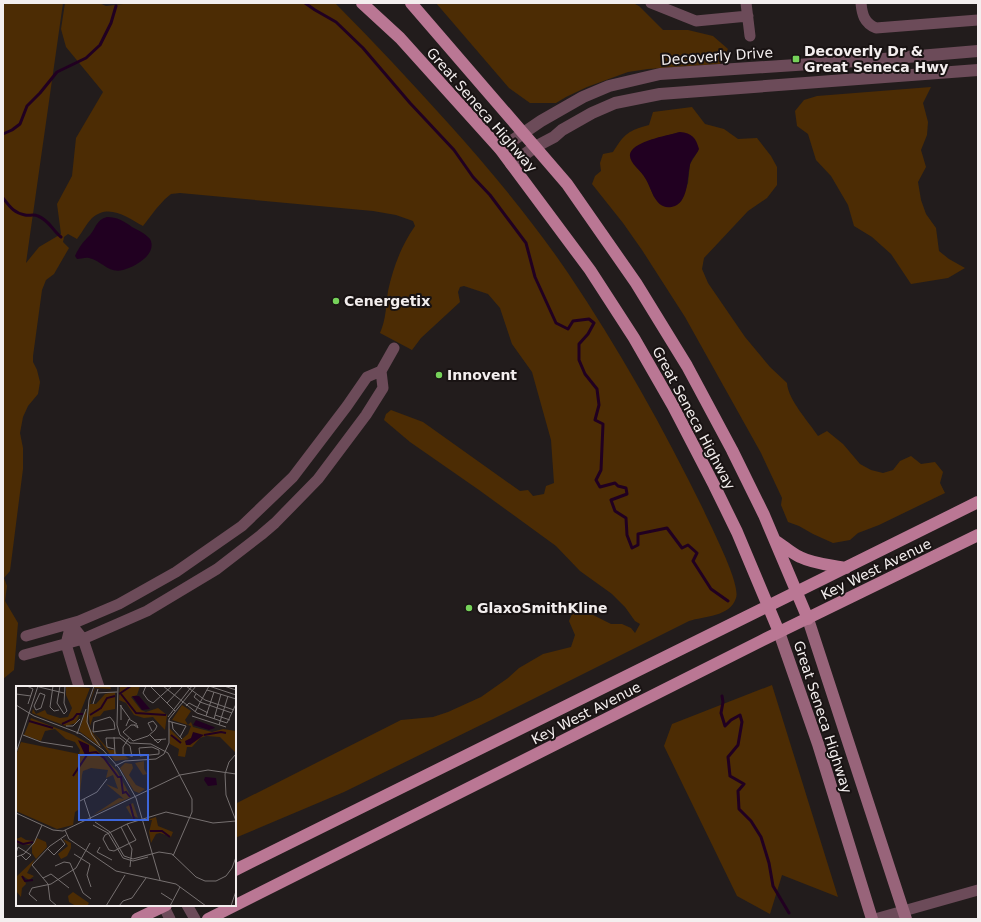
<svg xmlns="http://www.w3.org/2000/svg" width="981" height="922" font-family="'DejaVu Sans',sans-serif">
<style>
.green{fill:#4c2c04;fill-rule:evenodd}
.water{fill:#210021}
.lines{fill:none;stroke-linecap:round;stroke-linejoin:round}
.stream{stroke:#210021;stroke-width:3}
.minor{stroke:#6c4b59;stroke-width:11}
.tertiary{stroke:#6c4b59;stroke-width:12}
.secondary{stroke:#98647a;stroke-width:12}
.primary{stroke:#ba7794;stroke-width:12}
.poi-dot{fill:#76d25a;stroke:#191313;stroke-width:1.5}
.labels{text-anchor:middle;stroke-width:4;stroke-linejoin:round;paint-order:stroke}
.poi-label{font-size:14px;font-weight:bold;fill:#f3eeee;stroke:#191313;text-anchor:start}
.street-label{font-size:14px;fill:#f3eeee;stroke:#191313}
.inset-river{fill:none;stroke:#210021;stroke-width:2}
.inset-road{fill:none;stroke:#767070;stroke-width:1}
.view{fill:#3d66db;fill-opacity:0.15;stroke:#3d66db;stroke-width:2}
.inset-edge{fill:none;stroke:#f3eeee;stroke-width:2}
</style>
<rect width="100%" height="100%" fill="#221c1c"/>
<path class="green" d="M3,3H63L26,263L39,247L61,234L57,204L72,176L76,138L103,92L66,47L61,29L65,3H99L106,6L131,3H335C374,42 411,82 448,123C491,171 532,220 568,273C619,349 664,429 704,511C711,527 741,584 736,598C730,617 704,616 689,621L489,721L344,792L235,838V804L401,720L433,717L448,712L481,697L508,678L519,668L543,654L571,647L575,635L569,621L572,614L593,615L611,624H622L631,628L635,633L640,624L635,621L625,607L612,594L580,571L556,546L479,490L410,442L384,420L386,414L391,410L423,422L520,491L528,490L533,496L544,494L546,486L554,483L551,440L532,372L512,344L500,308L488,294L464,286L460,287L458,292L460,302L421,338L412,350L380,333C386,319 386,306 388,291C393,268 401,246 415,226L413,221L396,215L373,211L180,193L171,194L165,199L156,209L143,226C127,217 109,203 92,218C86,224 82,233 77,239L68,234L64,237L63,242L69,248L54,274L46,280L42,290L33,356V362L37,370L40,382L38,394L28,406L23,417L20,433L23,448V469L10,571L4,578L7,586L5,601L18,623L14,670L3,679Z
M436,3H633L639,6L663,30H688L713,36L728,49L720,64L648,69L628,72L587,87L566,97L556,103H530L509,88Z
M931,87L923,103L928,122L927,135L921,150L926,167L918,182L921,200L926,214L936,228L939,251L949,259L965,268L948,278L911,284L891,254L872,237L854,226L848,205L831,176L816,160L808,134L797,126L795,111L804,100L817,96Z
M692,107L705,124L724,129L738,139L757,138L771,156L777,167V185L767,198L748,211L704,258L702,269L708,283L745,337L770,367L787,383C788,400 809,422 818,436L827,431L843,444L860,464L871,470L883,473L893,470L900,461L911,456L921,464L935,462L943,472L940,483L945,493L879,525L858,533L850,540L833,543L813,534L799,526L788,522L781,505L782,498L761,453L685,317L642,250L623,223L592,184L595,176L601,171L600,163L603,154L613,152C625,133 628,131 649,125L653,112ZM680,132L698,151L690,164L688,183L682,199L679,203L654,197C651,191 650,185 646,179C641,169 629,164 631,152L651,140Z
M772,685L838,897L782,875L770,914L737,896L664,746L672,724Z"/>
<path class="water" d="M680,132C692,133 696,138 699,149C697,154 691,159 690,165C687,176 689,200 675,206C655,213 652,188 645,178C641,170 624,160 632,150C640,140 669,135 680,132Z
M107,217C117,217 124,221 132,227C138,230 146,234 150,239C158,254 135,267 123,270C109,274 102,261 89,258C85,257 81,259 77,259L75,256C79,247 83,242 90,235C96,228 96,220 107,217Z"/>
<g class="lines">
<path class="stream" d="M305,3L315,10L336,22L363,48L410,103L454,150L473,177L490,195L526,243L535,277L556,323L568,329L573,321L589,319L594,323L588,334L579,344V360L585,374L597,389L599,405L595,420L603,424L601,470L596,480L600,487L615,483L618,486L626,488L627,494L611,500L615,511L626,518L627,535L632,548L638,545V534L667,528L682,548L688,545L697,553L693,561L711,589L728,601
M3,134L12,130L20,124L27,106L40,93L57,72L86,58L100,45L111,23L116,6
M3,198C10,207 14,213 25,215C29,216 34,214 38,216C50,221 52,230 61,237
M722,696L723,702L721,713L725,726L731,720L740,715L742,722L738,745L728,757L730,776L744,784L738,791L739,809L751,821L761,837L769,863L773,886L789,913"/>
<path class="minor" d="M651,3L696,21L748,16
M746,3L750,36
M861,3C862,14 864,23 876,28L978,20
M71,624L83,639L99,687
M71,624L66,644L79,687
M26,636L79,621L119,604L176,572L242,526L293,477L347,406L367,377L381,371
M24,655L83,639L147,611L217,569L261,535L275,523L318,479L366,415L383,388L381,371L394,348
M163,905L170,919
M187,905L195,919
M875,919L978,890"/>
<path class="tertiary" d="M500,149L541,121L583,97L609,86L660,74L871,60L978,51
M511,164L535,147L554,137L562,130L592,113L615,103L660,94L978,70"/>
<path class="secondary" d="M808,619L906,919
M779,632L818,744L872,919"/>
<path class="primary" d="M362,3L400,38L500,149L590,270L634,338L673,406L714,485L737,532L779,632
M411,3L567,184L636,283L687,366L732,450L764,515L808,619
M776,541C784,546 791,553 800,557C814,564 831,565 846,568
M235,870L978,502
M137,919L166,905
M208,919L761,641L978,535"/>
</g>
<g class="poi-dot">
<rect x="792" y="55" width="8" height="8" rx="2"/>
<circle cx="336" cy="301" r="4"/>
<circle cx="439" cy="375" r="4"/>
<circle cx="469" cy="608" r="4"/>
</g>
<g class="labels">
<g class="poi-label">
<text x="804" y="56">Decoverly Dr &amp;<tspan x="804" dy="16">Great Seneca Hwy</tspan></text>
<text x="344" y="306">Cenergetix</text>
<text x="447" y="380">Innovent</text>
<text x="477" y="613">GlaxoSmithKline</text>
</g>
<g class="street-label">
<text transform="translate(717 56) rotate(-4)" y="5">Decoverly Drive</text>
<text transform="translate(482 110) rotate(49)" y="5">Great Seneca Highway</text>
<text transform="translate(694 418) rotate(62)" y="5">Great Seneca Highway</text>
<text transform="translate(876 569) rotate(-26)" y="5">Key West Avenue</text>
<text transform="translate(586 713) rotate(-27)" y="5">Key West Avenue</text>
<text transform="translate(823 717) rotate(72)" y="5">Great Seneca Highway</text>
</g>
</g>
<g transform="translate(16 686)">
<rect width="220" height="220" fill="#221c1c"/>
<path d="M50,0L74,2L60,37L50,40L31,33L16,27L17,23L20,28L29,24L31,28L44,32L52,31L56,22L50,9ZM79,0H94L95,3L79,2L74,18H80L89,8L99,6V23L88,25L84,30L77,31L74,40L72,23ZM104,0H124L121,9L115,11L125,24L130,26L142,22L151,29L149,44L137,31L128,32L118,29L110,17L103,14ZM166,19L175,25L169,34L172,39L175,36L177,41L196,46L207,43L220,45V67L204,51L190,50L184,52L176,61H171L169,71L162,70L163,63L154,58L153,42L165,54L172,48L175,40L156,34ZM70,24L72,39L86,62L63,45ZM15,32L58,49L78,61L101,85L115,111L77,129L103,112L108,113L90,98L102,103L97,89L90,92L92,84L75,82L67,85L66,89L62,124L59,126L57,139L41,143L0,125V69L5,56L63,68L64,64L59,56L50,53L39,43L29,45L25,55L8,49ZM77,46L93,64H98L101,68H107L113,73L99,75ZM128,75V83L131,88L127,89L119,77ZM109,77L116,78L117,82L113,89L120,99L129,103L123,107L118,105L104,82ZM117,117L122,132L118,130L117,133L110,121ZM140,131L142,140L157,146L155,151L144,147L140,148L135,157L133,146L136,134H131ZM5,151L10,154L18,155L13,159L0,157V153ZM21,152L30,156L31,161L20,173L16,167V160ZM47,153L55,157V162L51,170L45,173L42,168L52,160ZM19,173L11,187L18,190L13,194L7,190L10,198L6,202L5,211L0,205V191ZM57,206L73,217L71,220H60L53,216L52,210Z" fill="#4c2c04"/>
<path d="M116,10H123L134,23L126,24ZM180,34L198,41L199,42L193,44L177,39ZM177,46L188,49L174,59H170L169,55L175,52ZM62,54L73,59V68L69,69ZM189,91L200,92L201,99L192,100L188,94Z" fill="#210021"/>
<path class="inset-river" d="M103,8L115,0M105,8L120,27L150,29M74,29L85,22L91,12L99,10M13,35L37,42M46,38L57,33L61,28H67M155,49L165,57M188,49L205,46L210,47M73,67L80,66L88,72L102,91H105L107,107L110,106L114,111M57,90L71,69M114,118L118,133M134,145H146L154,151M0,155L7,158L17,156M6,190L9,195L17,194"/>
<path class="inset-road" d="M11,0L17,3L12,18M19,0L48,7M37,0L34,21L38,25L43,24M44,0L41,17L48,28L51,25L48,17L49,0M102,0L101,39L104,49L114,57L135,58L152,67L176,113V126L157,170M130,0L127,7L132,14L137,17L156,0M134,0L159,25M147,0L181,27L211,37L220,18M170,0L189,14L218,24M193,0L220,9M208,0L220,4M191,4L220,13M24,7L29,9L25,22L20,24L18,20ZM80,7L101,6M0,8L15,10M180,8L178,11L184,16L216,27M73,14L71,36L76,49L84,60M73,14L78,0M151,17L167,0M77,18L82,3M0,19L18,30L65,48L87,64L103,82L120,112L144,194M104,19L114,33M105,19V34M170,20L173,17L192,27M179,26L193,0M199,29L214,34M176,30L210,41M190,30L198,6M94,31L98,36L99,43L77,46L78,36ZM152,31L176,0M198,33L205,8M152,35L170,40L164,51M156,36L157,43L166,53M118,39L122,42L121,39H115L107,46L117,55L132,50L139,44L141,40L137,35L132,37L136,45M203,39L212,10M50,40H57L64,33M110,40L113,33L121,38M61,48L70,23M7,49L25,56L57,61M134,49L142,57L146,53M98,51L99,68M113,52L107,61V68L115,70M138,54L150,53M136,61L143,64V68L124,70L123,62ZM98,63L91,61L90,52H104L114,60L116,71M0,67L22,0M99,80L109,75L140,73L148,68L153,57V33L180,0M209,88L210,109L220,135M209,88L213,76L220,68M68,113L75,134M64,115L81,106L91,93M0,127L37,144L47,145L164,89L192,84L220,88M79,136L94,146L108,170L117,173L143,166L156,168L180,191L189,195H200L210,190L216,182L220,171M111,138L120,154L98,165L93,164L87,153L89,149L111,138L114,137L150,126L197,137L220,135M77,139L92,147M105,141L116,163L114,181M49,144L53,153L100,185L160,198L190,220M92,147L107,172L117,175L132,171M84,161L81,166L96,174M31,162L38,169L49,158L45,153M0,167L2,161L15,169L10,174L5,169M58,168L74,178L71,189L75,201M0,171L8,168L18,157L26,139M39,180L48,176L54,177L67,207L75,213M27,192L35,188L53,202M145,207L156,214M21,215L13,208L16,202L35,198L60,182L74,157M41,220L34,214L32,198L16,179L34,160L50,149M90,220L109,189M103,220L107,215L116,212L130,192M154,220L164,201M215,220L220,205"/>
<path class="view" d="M63,69H132V134H63Z"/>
<rect width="220" height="220" class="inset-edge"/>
</g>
<rect width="981" height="922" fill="none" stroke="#f3eeee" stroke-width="8"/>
</svg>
